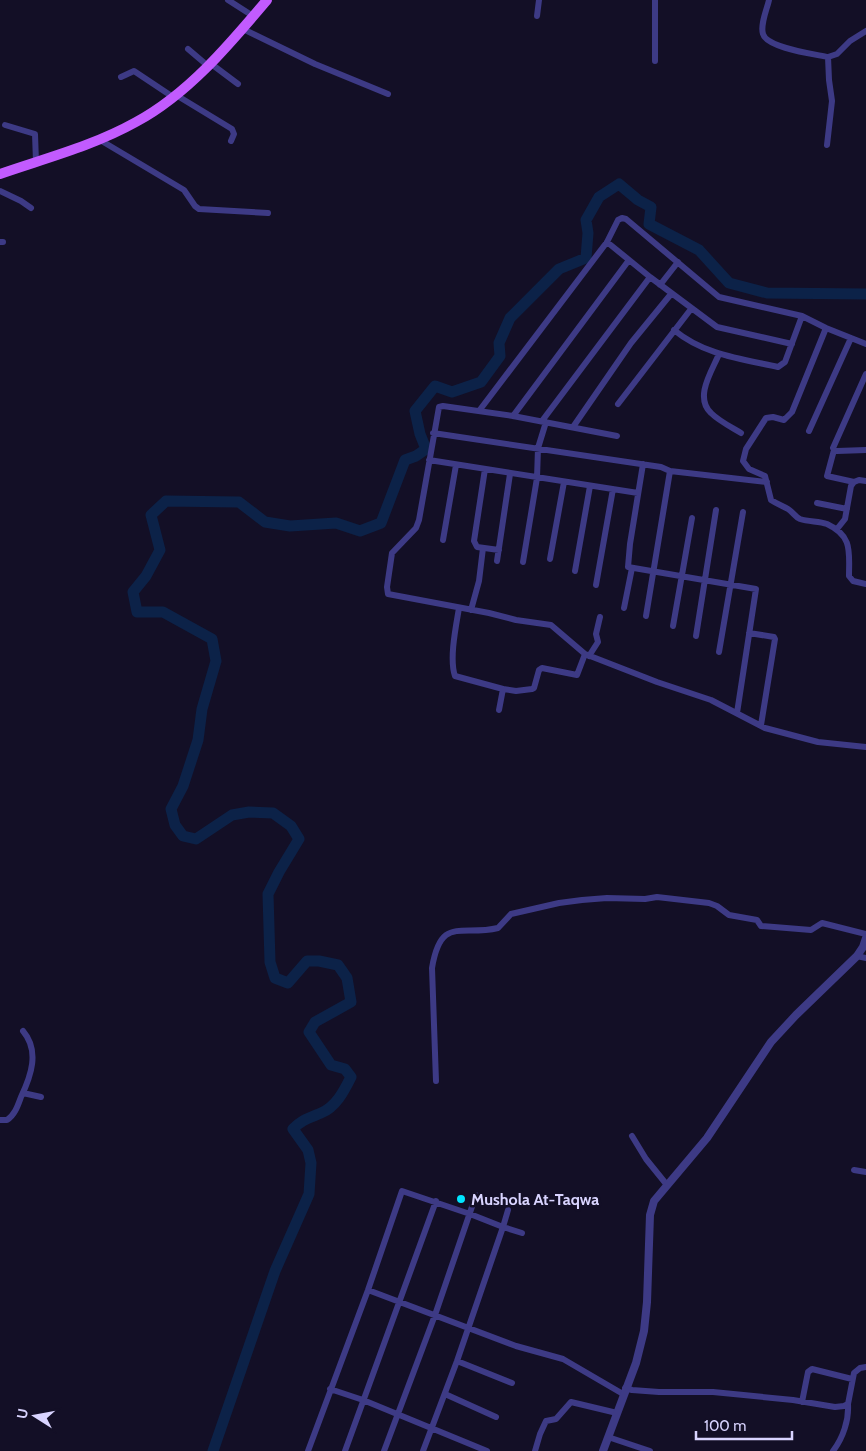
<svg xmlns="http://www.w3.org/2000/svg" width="866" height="1451" font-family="Cabin,sans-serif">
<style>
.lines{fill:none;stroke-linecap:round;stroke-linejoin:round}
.river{stroke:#0c2248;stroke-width:11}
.minor{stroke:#3d3a85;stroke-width:6}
.tertiary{stroke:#3d3a85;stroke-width:8}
.primary{stroke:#c25bff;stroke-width:10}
.poi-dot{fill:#00e5ff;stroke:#130f26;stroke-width:2}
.labels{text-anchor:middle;stroke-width:5;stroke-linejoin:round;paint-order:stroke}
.poi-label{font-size:16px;font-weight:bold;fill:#d9d4ff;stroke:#130f26;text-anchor:start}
</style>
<rect width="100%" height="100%" fill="#130f26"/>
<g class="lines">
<path class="river" d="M213,1451L275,1271L309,1194L311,1163L308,1150L293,1129C301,1120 309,1118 321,1113C336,1107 344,1091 351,1077L345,1069L331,1065L309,1032L315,1022L351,1002L347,978L338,965L319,961H307L288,983L275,978L270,962L268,894L279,872L299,839L291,826L273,813L249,812L232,815L196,839L183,836L175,825L171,809L183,786L198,740L202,709L216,661L212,639L163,612H137L133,592L146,576L160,550L151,515L166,501L239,502L265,522L290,526L336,523L360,531L381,523L405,460L416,456L426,449L420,434L415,411L435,386L452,392L481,382L500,356L499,343L510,318L559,269L586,258L588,233L586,220L599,197L619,184L638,200L651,207L649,224L699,250L729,283L767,293L866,294"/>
<path class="minor" d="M228,0L253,16
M769,0C767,9 760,25 763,34C767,48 814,54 828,57L829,80L832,101L827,145
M537,16L539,0
M243,29L315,64L388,94
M188,49L208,66
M828,57L837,54L850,41L866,31
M655,61V0
M210,63L238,84
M121,77L134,71L173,97
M176,95L232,129L234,134L231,141
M5,125L35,134L36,162
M100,140L184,190L195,206L199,209L268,213
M0,191L21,201L31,208
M0,242H3
M607,242L650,277L717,327L792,344
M660,285L678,262
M826,328L792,412L784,420L773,417L766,418L746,449L743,461L749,469L765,476L771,500C777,504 783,506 788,509C793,512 795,517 800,519C809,522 819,521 827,524C853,536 849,552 849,576L853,581L866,584
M674,330C704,355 742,359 778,367L785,362L802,316
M719,354C712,371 694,397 711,413C719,421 731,427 741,433
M866,374L833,448L834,450L837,451L866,450
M618,404L691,309
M479,411L607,242L618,220L622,218L626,219L719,297L802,316L826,328L866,344
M513,416L629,260
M542,421L650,277
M573,427L631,343L671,294
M809,431L851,338
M433,433L661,467L670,471L646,616
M617,436L513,416L443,406L439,407L419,520L416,528L392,553L387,587L388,594L489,613L516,620L551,625L585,654L657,682L711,700L765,728L818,742L866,747
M834,450L827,476L854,482
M429,460L638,493
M643,464L630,544L628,567L756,589L737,713
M485,469L474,541L477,547L499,550
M670,471L767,482
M817,503L847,509
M837,529L845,519L851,486L854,482L859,480L866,481
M443,540L456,465
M550,559L564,482
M497,561L510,474
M523,562L537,478L538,448L546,422
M575,571L590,486
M596,585L613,489
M459,608C456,626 449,659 455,676L503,689
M624,608L632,568
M471,610L479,581L483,548
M673,626L692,518
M749,633L774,637L775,639L761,725
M696,636L716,510
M719,652L743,512
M589,656L598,642L596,634L600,617
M499,710L503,689L516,691L532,689L534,688L539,670L542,668L577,675L585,654
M857,956L866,958
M436,1081L432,968C441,915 461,937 498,928L511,914L559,903L582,900L607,898L645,899L657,897L709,903L717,906L729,915L757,920L761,926L811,930L822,923L866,934
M23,1093L41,1097
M0,1120H7C15,1115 18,1105 21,1097C31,1076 40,1051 23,1031
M632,1136L646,1159L667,1185
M854,1170L866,1172
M508,1210L503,1227L522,1233
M368,1290L516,1346L563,1359L623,1394
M457,1361L512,1383
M625,1388L632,1390L659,1392H713L793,1400L835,1407L844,1406L848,1404L854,1373L860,1368L866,1367
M330,1389L363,1400L487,1451
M445,1394L496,1417
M802,1402L808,1372L812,1369L852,1379
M608,1437L650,1451
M308,1451L368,1290L402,1191L470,1214L503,1227L457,1361L423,1451
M345,1451L436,1201
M384,1451L435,1315L476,1195
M535,1451L540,1434L546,1421L556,1419L571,1402L617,1413
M833,1451C843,1438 849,1420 848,1404"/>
<path class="tertiary" d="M603,1451L636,1363L644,1331L647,1302L650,1215L654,1201L707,1138L771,1042L796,1015L857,956L863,947L866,938"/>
<path class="primary" d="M0,174C46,158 93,146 136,122C188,94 229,45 267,0"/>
</g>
<circle class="poi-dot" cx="461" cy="1199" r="5"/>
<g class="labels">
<g class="poi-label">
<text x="471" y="1205">Mushola At-Taqwa</text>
</g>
</g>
<g transform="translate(35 1416) rotate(281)" stroke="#130f26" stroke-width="4" paint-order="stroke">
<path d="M0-4L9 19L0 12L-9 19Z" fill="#d9d4ff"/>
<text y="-8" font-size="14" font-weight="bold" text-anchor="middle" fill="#d9d4ff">U</text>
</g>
<path d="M696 1431v8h96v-8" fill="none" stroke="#d9d4ff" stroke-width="2.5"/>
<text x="704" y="1431" font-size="15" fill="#d9d4ff" stroke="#130f26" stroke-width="4" paint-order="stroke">100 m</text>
</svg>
